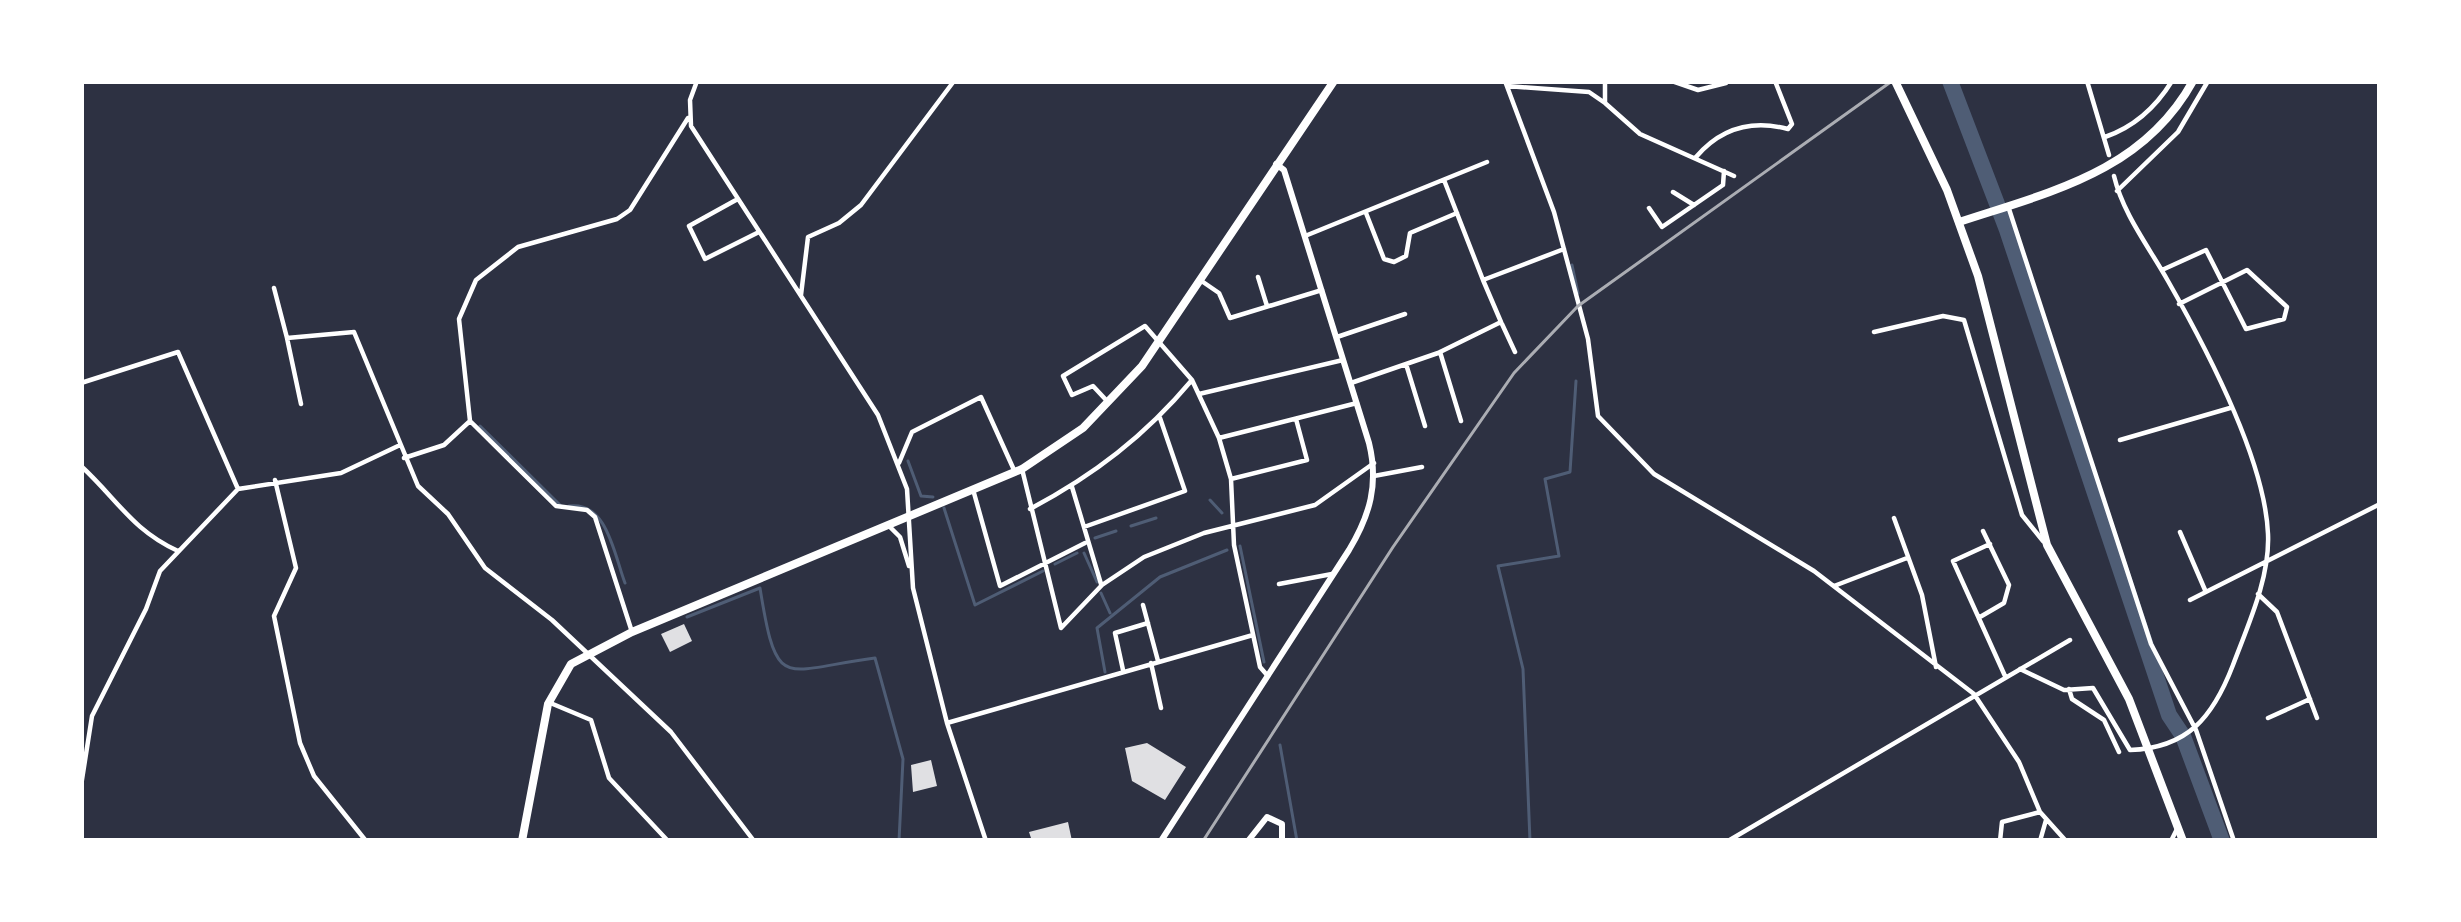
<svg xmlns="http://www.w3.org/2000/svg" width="2461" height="922" font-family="'Sofia Sans Condensed',sans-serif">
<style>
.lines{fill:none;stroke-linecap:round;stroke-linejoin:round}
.stream{stroke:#4f5d75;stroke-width:3}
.river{stroke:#4f5d75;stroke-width:16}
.building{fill:#e0e0e3}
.minor{stroke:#fff;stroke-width:4.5}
.tertiary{stroke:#fff;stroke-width:6}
.secondary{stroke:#fff;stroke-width:6}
.primary{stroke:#fff;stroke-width:8}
.trunk{stroke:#fff;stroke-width:8}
.rail{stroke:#abadb3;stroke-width:3}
</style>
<rect width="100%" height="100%" fill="#2d3142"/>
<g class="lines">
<path class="stream" d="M1572,265L1578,293
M480,426L560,505
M908,461L921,496L933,497
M1210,500L1222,513
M569,506C607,501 614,554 625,583
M944,508L975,605L1043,571
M1131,526L1156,518
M1095,538L1116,531
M1240,546L1264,662
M1084,553L1097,582
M1055,564L1077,553
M1101,593L1110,613
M687,617L760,588C777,694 782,670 875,658L903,759L899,841
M1105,672L1097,628L1160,577L1227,550
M1280,745L1297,841
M1530,841L1523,669L1498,566L1559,556L1545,479L1570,472L1576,381"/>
<path class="river" d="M1950,81L2007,230L2169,715L2183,736L2222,841"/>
</g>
<path class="building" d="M684,624L692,641L670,652L661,634Z
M1147,743L1186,767L1165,800L1132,781L1125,748Z
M931,760L937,786L913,792L911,765Z
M1068,822L1072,841H1032L1029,832Z"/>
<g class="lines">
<path class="minor" d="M697,81L690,100L691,126L878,415L907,489L913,588L947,723L986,841
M1505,81L1554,212L1588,339L1598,416L1654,474L1814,571L1974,694L2019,762L2040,812L2066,841
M1605,81V103L1640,134L1734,176
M1672,81L1698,90L1726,83
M2087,81L2109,155
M1507,86L1589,92L1605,103
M2105,137C2134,127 2156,107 2172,81
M1696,157C1720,129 1750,119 1788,129L1792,124L1775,81
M1444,180L1483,280
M2117,191L2178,132L2208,81
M1673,192L1694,205
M736,200L689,226L705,259L759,232
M1649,208L1662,227L1723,185L1724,171
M2009,209L2151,644L2196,730L2234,841
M1366,213L1384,259L1394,262L1406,256L1410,233L1457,213
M1305,236L1487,162
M2162,270L2206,250L2246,329L2284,319L2287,307L2247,270L2179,304
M1258,277L1267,306
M1203,282L1219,293L1230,318L1322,290
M274,288L287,338L354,332L418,486L448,514L485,568L552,620L671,732L754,841
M801,295L808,237L839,223L861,205L954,81
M1502,324L1515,352
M1874,332L1943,316L1964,320L2022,515L2043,541
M1337,337L1405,314
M287,338L301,404
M1440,352L1461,421
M1406,364L1425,426
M81,383L178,352L238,489
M1351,383L1438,353L1501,322L1483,280L1564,249
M1199,394L1343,360
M1107,401L1093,386L1072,395L1063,376L1145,326L1192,380L1219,438L1231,479L1234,545L1260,667L1267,675
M1219,438L1357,403
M2120,440L2230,408
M404,458L444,445L470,421
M899,463L912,432L981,397L1014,470
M81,466C117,499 132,530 178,551
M1022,469L1061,628L1102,585L1144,557L1204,533L1315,505L1374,463
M1374,476L1422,467
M1231,479L1307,460L1296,419
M275,480L296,568L274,616L300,743L314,776L366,841
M1072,487L1101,584
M974,493L1000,586L1085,543
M1030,509C1094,475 1145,436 1192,380
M1894,518L1922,595L1936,667
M888,525L900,537L909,566
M1084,527L1185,491L1160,418
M2180,532L2205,590
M1990,544L1953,561L2005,676
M1279,584L1332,574
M1834,586L1907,558
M2258,594L2277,612L2317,718
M2190,600L2380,504
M1143,605L1158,661
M1980,617L2004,603L2009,585L1983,531
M632,632L595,517L587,510L556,506L470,421L459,319L476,280L518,247L617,219L630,210L688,118
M1151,663L1161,708
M2020,669L2064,690L2093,688L2130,750C2188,748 2213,717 2233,665C2248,625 2270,578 2268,534C2265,460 2205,346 2168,281C2149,247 2123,214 2114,176
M1123,670L1115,633L1148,623
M2069,689L2072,699L2104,720L2119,752
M548,702L591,720L609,778L668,841
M2268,718L2310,699
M947,723L1253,635
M81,786L92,716L146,609L160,571L238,489L341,473L398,446
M1340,841H1365
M1728,841L2070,640
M2000,841L2002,822L2040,812
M2040,841L2046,820
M2171,841L2178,827"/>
<path class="tertiary" d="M1248,841L1267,817L1282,824V841"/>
<path class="secondary" d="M1161,841L1349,550C1370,515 1379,484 1369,443L1284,170L1276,164"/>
<path class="primary" d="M1959,222C2050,192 2143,172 2193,81
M522,841L548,704L571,664L632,632L1022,469L1083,428L1142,366L1334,81"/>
<path class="trunk" d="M1895,81L1947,190L1978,276L2047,545L2129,699L2183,841"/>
<path class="rail" d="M1203,841L1393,547L1514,373L1578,306L1892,81"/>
</g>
<rect width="2461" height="922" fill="none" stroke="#ffffff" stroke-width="168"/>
</svg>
